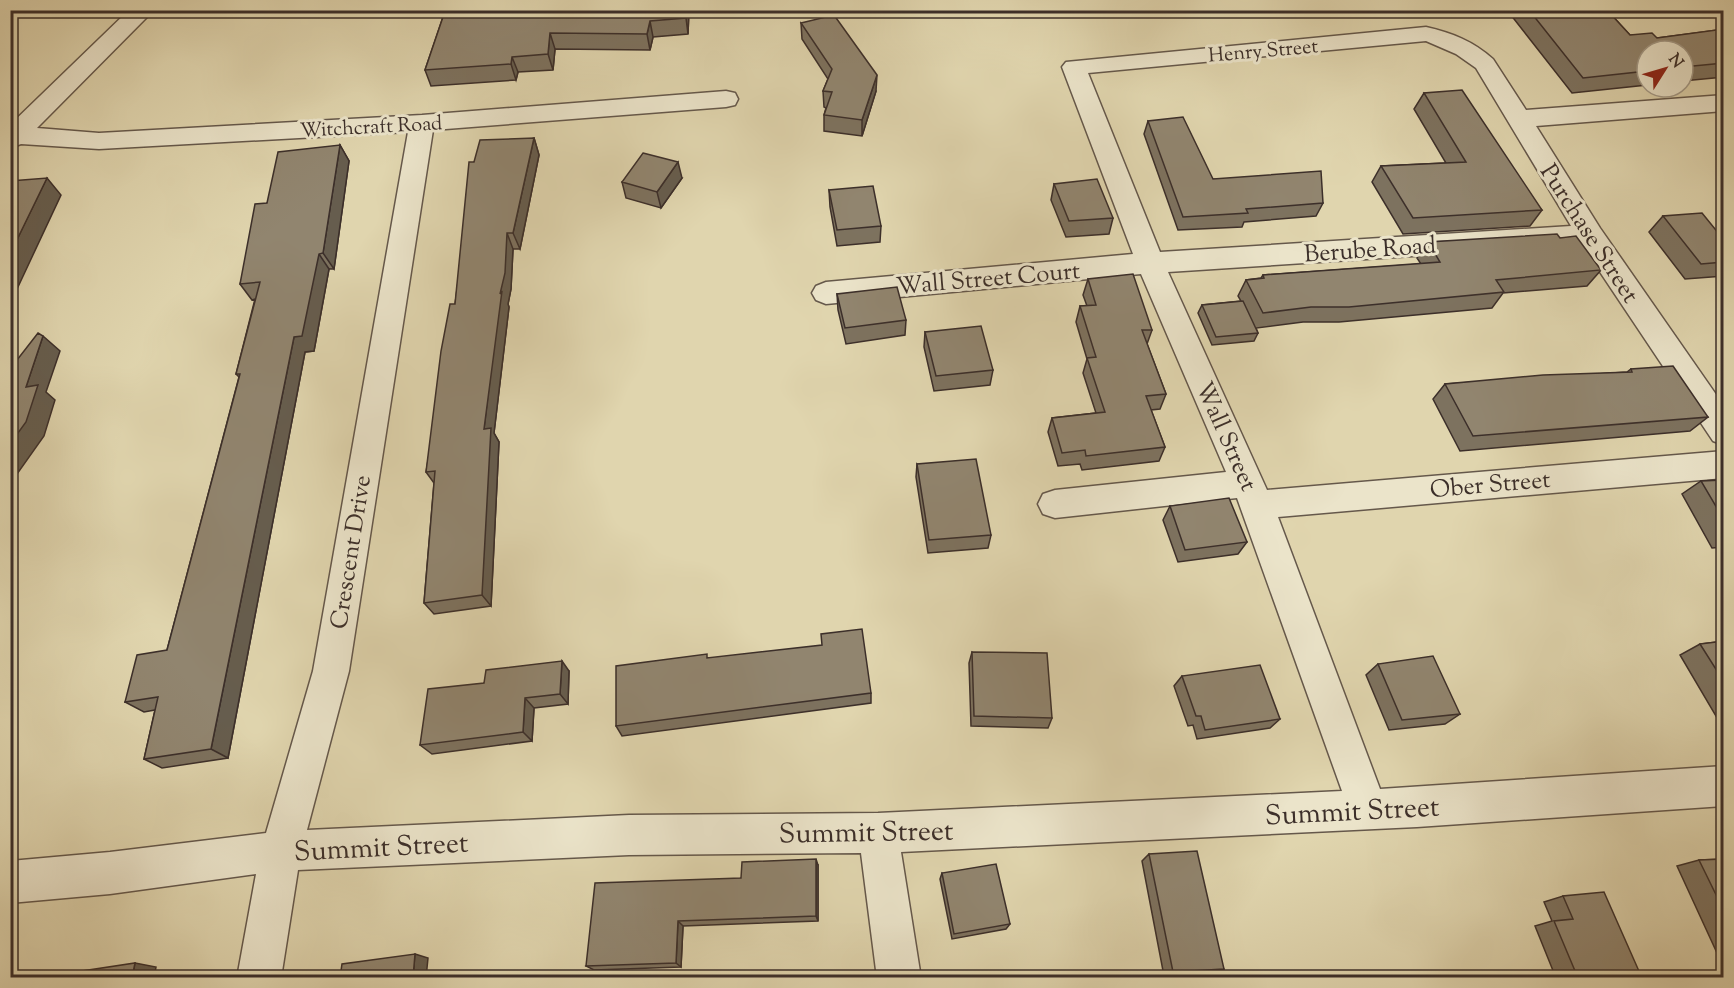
<svg xmlns="http://www.w3.org/2000/svg" width="1734" height="988" font-family="'Sorts Mill Goudy',serif">
<style>
.lines{fill:none;stroke-linecap:round;stroke-linejoin:round}
.minor-casing{stroke:#65584b;stroke-width:3}
.minor{fill:#ebe4ca;fill-rule:evenodd}
.wall{fill:#7d725f;stroke:#3c2f2a;stroke-width:1.5}
.shaded-wall{fill:#665d4e;stroke:#3c2f2a;stroke-width:1.5}
.building{fill:#91856f;stroke:#3c2f2a;stroke-width:1.5}
.labels{text-anchor:middle;stroke-width:6;stroke-linejoin:round;paint-order:stroke}
.far-street-label{font-size:20px;fill:#3c2f2a;stroke:#ebe4ca}
.street-label{font-size:24px;fill:#3c2f2a;stroke:#ebe4ca}
.near-street-label{font-size:28px;fill:#3c2f2a;stroke:#ebe4ca}
</style>
<rect width="100%" height="100%" fill="#e0d5ae"/>
<filter id="stains"><feTurbulence type="fractalNoise" baseFrequency=".00333" numOctaves="4"/><feColorMatrix values="0 0 0 0 .2 0 0 0 0 .09 0 0 0 0 .02 0 0 0 .5 -.17"/></filter>
<radialGradient id="worn" r=".72"><stop offset=".6" stop-color="#630" stop-opacity="0"/><stop offset="1" stop-color="#630" stop-opacity=".3"/></radialGradient>
<g class="lines">
<defs>
<path id="minor" d="M129,10H154L37,128L99,133L422,115L726,91L735,93L738,99L735,105L726,107L433,130L349,671L307,830L629,815L878,813L1342,791L1237,498L1055,518L1043,514L1038,504L1043,494L1055,490L1226,472L1141,274L826,304L816,300L812,293L816,286L826,282L1133,254L1062,67L1066,62L1426,27C1452,33 1473,41 1493,59L1526,110L1724,95V111L1536,126L1600,228L1724,406V445L1713,441L1582,245L1168,272L1267,490L1724,451V478L1278,517L1380,789L1724,766V806L1417,827L901,852L921,978H877L861,853L629,855L298,870L281,978H237L256,874L110,894L10,903V861L110,852L266,833L313,671L408,132L99,149L21,144L10,148V125ZM1426,41L1456,54L1476,68L1571,226L1160,252L1088,73Z"/>
</defs>
<use href="#minor" class="minor-casing"/>
<use href="#minor" class="minor"/>
</g>
<path class="wall" d="M689,10L688,34L653,37L650,50L555,49L553,70L518,72L516,80L431,86L425,70L445,11Z
M1507,10H1607L1630,35L1657,38L1724,29V77L1683,81V51H1647V85L1572,93Z
M801,23L876,91L862,136L824,131V115L826,108L824,107L823,91L828,79L802,39Z
M1424,93L1542,210L1530,226L1403,234L1372,182L1381,166L1446,163L1414,109Z
M1148,121L1213,179L1323,203L1316,216L1244,222L1242,227L1178,230L1144,134Z
M534,138L539,155L520,249H513L511,289L508,304L509,307L494,433L499,442L491,606L434,614L424,603L434,483L426,472L455,304L474,162Z
M340,145L349,161L334,269H329L314,351L305,352L228,758L162,768L144,759L155,710L144,712L125,702L167,650L239,377L236,374L255,299L252,300L240,284L267,203Z
M682,178L661,208L626,198L622,182Z
M1054,184L1113,218L1109,234L1066,237L1051,200Z
M829,190L881,226L880,242L837,246L830,207Z
M1663,216L1724,240V276L1685,279L1649,232Z
M1560,238L1601,270L1587,286L1503,293L1492,308L1339,322H1303L1256,328L1258,333L1254,341L1212,345L1198,313L1202,305L1241,301L1238,296L1246,280L1261,278L1263,275L1421,264L1417,258L1428,242Z
M1088,279L1152,330L1147,344L1166,394L1160,409L1151,410L1165,447L1159,461L1082,470L1080,464L1058,466L1048,432L1052,418L1096,413L1083,373L1087,359L1076,322L1080,306H1087L1083,295Z
M837,294L906,320L905,335L846,344L838,310Z
M925,332L993,370L990,385L934,391L924,347Z
M1631,369L1708,417L1690,431L1460,451L1433,399L1445,384L1627,372Z
M917,464L991,535L988,548L928,553L916,477Z
M1724,480V547L1712,548L1682,494L1701,481Z
M1170,506L1247,542L1238,554L1178,562L1163,520Z
M1724,641V722L1720,723L1680,655L1700,644Z
M972,652L1052,718L1048,728L971,726L969,663Z
M708,658L871,693V703L622,736L616,726Z
M1378,664L1460,714L1445,724L1389,730L1366,675Z
M569,671L568,704L534,708L532,741L432,754L420,745L484,683Z
M1182,676L1280,719L1270,728L1197,739L1193,725L1188,726L1174,686Z
M1149,854L1224,969L1214,972L1164,976L1142,861Z
M1724,859V966H1723L1677,866L1699,860Z
M818,865V921L683,926L681,967L594,970L586,966L741,878Z
M942,873L1010,924L1006,929L952,939L940,879Z
M1563,896L1642,978H1556L1535,926L1552,921L1544,902Z"/>
<path class="shaded-wall" d="M686,10H689L688,34L686,18Z
M650,21L653,37L650,50L647,34Z
M550,33L555,49L553,70L548,54Z
M512,57L518,72L516,80L511,64Z
M877,75L876,91L862,136V120Z
M534,138L539,155L520,249L513,233Z
M340,145L349,161L334,269L323,253Z
M678,162L682,178L661,208L657,192Z
M47,178L61,195L10,304V254Z
M507,233L513,249L511,289L508,304L509,307L494,433L499,442L491,606L482,595L484,429Z
M319,254L329,269L314,351L305,352L228,758L211,749L294,337Z
M43,336L60,351L46,392L55,400L44,436L10,484V444L26,387Z
M562,661L569,671L568,704L560,694Z
M525,698L534,708L532,741L523,732Z
M816,859L818,865V921L816,916Z
M678,921L683,926L681,967L676,963Z
M415,954L428,958L426,978H413Z
M135,963L156,967L154,978H132Z"/>
<path class="building" d="M480,10H686V18L650,21L647,34L550,33L548,54L512,57L511,64L425,70L445,11Z
M1529,10H1607L1630,35L1652,33L1657,38L1724,29V63L1683,67V51H1647V71L1583,78Z
M834,15L877,75L862,120L824,115L832,92L823,91L832,69L801,23Z
M1462,90L1542,210L1413,218L1381,166L1466,162L1424,93Z
M1183,117L1213,179L1321,171L1323,203L1246,209L1248,213L1183,217L1148,121Z
M534,138L513,233H507L505,273L500,294L502,291L484,429L491,428L482,595L424,603L435,471L426,472L441,351L450,304H455L469,162H474L480,140Z
M340,145L323,253L319,254L302,336L294,337L211,749L144,759L158,697L125,702L137,655L167,650L240,374H236L260,282L240,284L255,204L267,203L278,152Z
M643,153L678,162L657,192L622,182Z
M47,178L10,254V181Z
M1097,179L1113,218L1069,221L1054,184Z
M873,186L881,226L837,230L829,190Z
M1702,213L1724,240V262L1701,264L1663,216Z
M1557,234L1560,238L1576,236L1601,270L1496,280L1504,292L1349,307H1311L1263,313L1246,280L1264,278L1263,275L1440,262L1428,242Z
M1133,274L1152,330H1142L1166,394L1146,396L1165,447L1086,456L1085,450L1062,453L1052,418L1105,412L1087,358L1096,357L1080,306L1096,305L1088,279Z
M897,287L906,320L845,328L837,294Z
M1243,301L1258,333L1216,337L1202,305Z
M981,326L993,370L936,376L925,332Z
M38,333L43,336L26,387L38,385L26,422L10,444V369Z
M1673,366L1708,417L1473,436L1445,384L1543,375L1632,372L1631,369Z
M976,459L991,535L929,540L917,464Z
M1724,480V520L1701,481Z
M1229,498L1247,542L1185,550L1170,506Z
M862,629L871,693L616,726V666L707,654V658L822,645L821,634Z
M1724,641V682L1700,644Z
M972,652L1047,653L1052,718L974,716Z
M1433,656L1460,714L1402,720L1378,664Z
M562,661L560,694L525,698L523,732L420,745L428,689L484,683L486,670Z
M1260,665L1280,719L1205,730L1201,716H1196L1182,676Z
M1197,851L1224,969L1173,972L1149,854Z
M816,859V916L678,921L676,963L586,966L595,883L741,878L742,862Z
M1724,859V911L1699,860Z
M996,864L1010,924L954,934L942,873Z
M1604,892L1642,978H1578L1554,921L1573,919L1563,896Z
M415,954L413,978H340L342,964Z
M135,963L132,978H48L49,976Z"/>
<g class="labels">
<g class="far-street-label">
<text transform="translate(1263 50) rotate(-5)" y="7">Henry Street</text>
<text transform="translate(371 126) rotate(-3)" y="7">Witchcraft Road</text>
</g>
<g class="street-label">
<text transform="translate(1590 233) rotate(57)" y="8">Purchase Street</text>
<text transform="translate(1370 249) rotate(-4)" y="8">Berube Road</text>
<text transform="translate(988 278) rotate(-5)" y="8">Wall Street Court</text>
<text transform="translate(1227 436) rotate(66)" y="8">Wall Street</text>
<text transform="translate(1490 484) rotate(-5)" y="8">Ober Street</text>
<text transform="translate(350 552) rotate(-81)" y="8">Crescent Drive</text>
</g>
<g class="near-street-label">
<text transform="translate(1352 810) rotate(-3)" y="10">Summit Street</text>
<text transform="translate(866 831) rotate(-1)" y="10">Summit Street</text>
<text transform="translate(381 846) rotate(-3)" y="10">Summit Street</text>
</g>
</g>
<rect width="1734" height="988" fill="none" stroke="#e0d5ae" stroke-width="36"/>
<rect x="12" y="12" width="1710" height="964" fill="none" stroke="#3c2f2a" stroke-width="3"/>
<rect x="18" y="18" width="1698" height="952" fill="none" stroke="#3c2f2a" stroke-width="1.5"/>
<g transform="translate(1665 69) rotate(53)"><circle r="28" fill="#ebe4ca" stroke="#a59c8a" stroke-width="1.5"/>
<path d="M0-4.5L10 22L0 15L-10 22Z" fill="#8f2418"/>
<text y="-9" font-size="16" font-weight="bold" text-anchor="middle" fill="#3c2f2a">N</text>
</g>
<rect width="100%" height="100%" filter="url(#stains)"/>
<rect width="100%" height="100%" fill="url(#worn)"/>
</svg>
